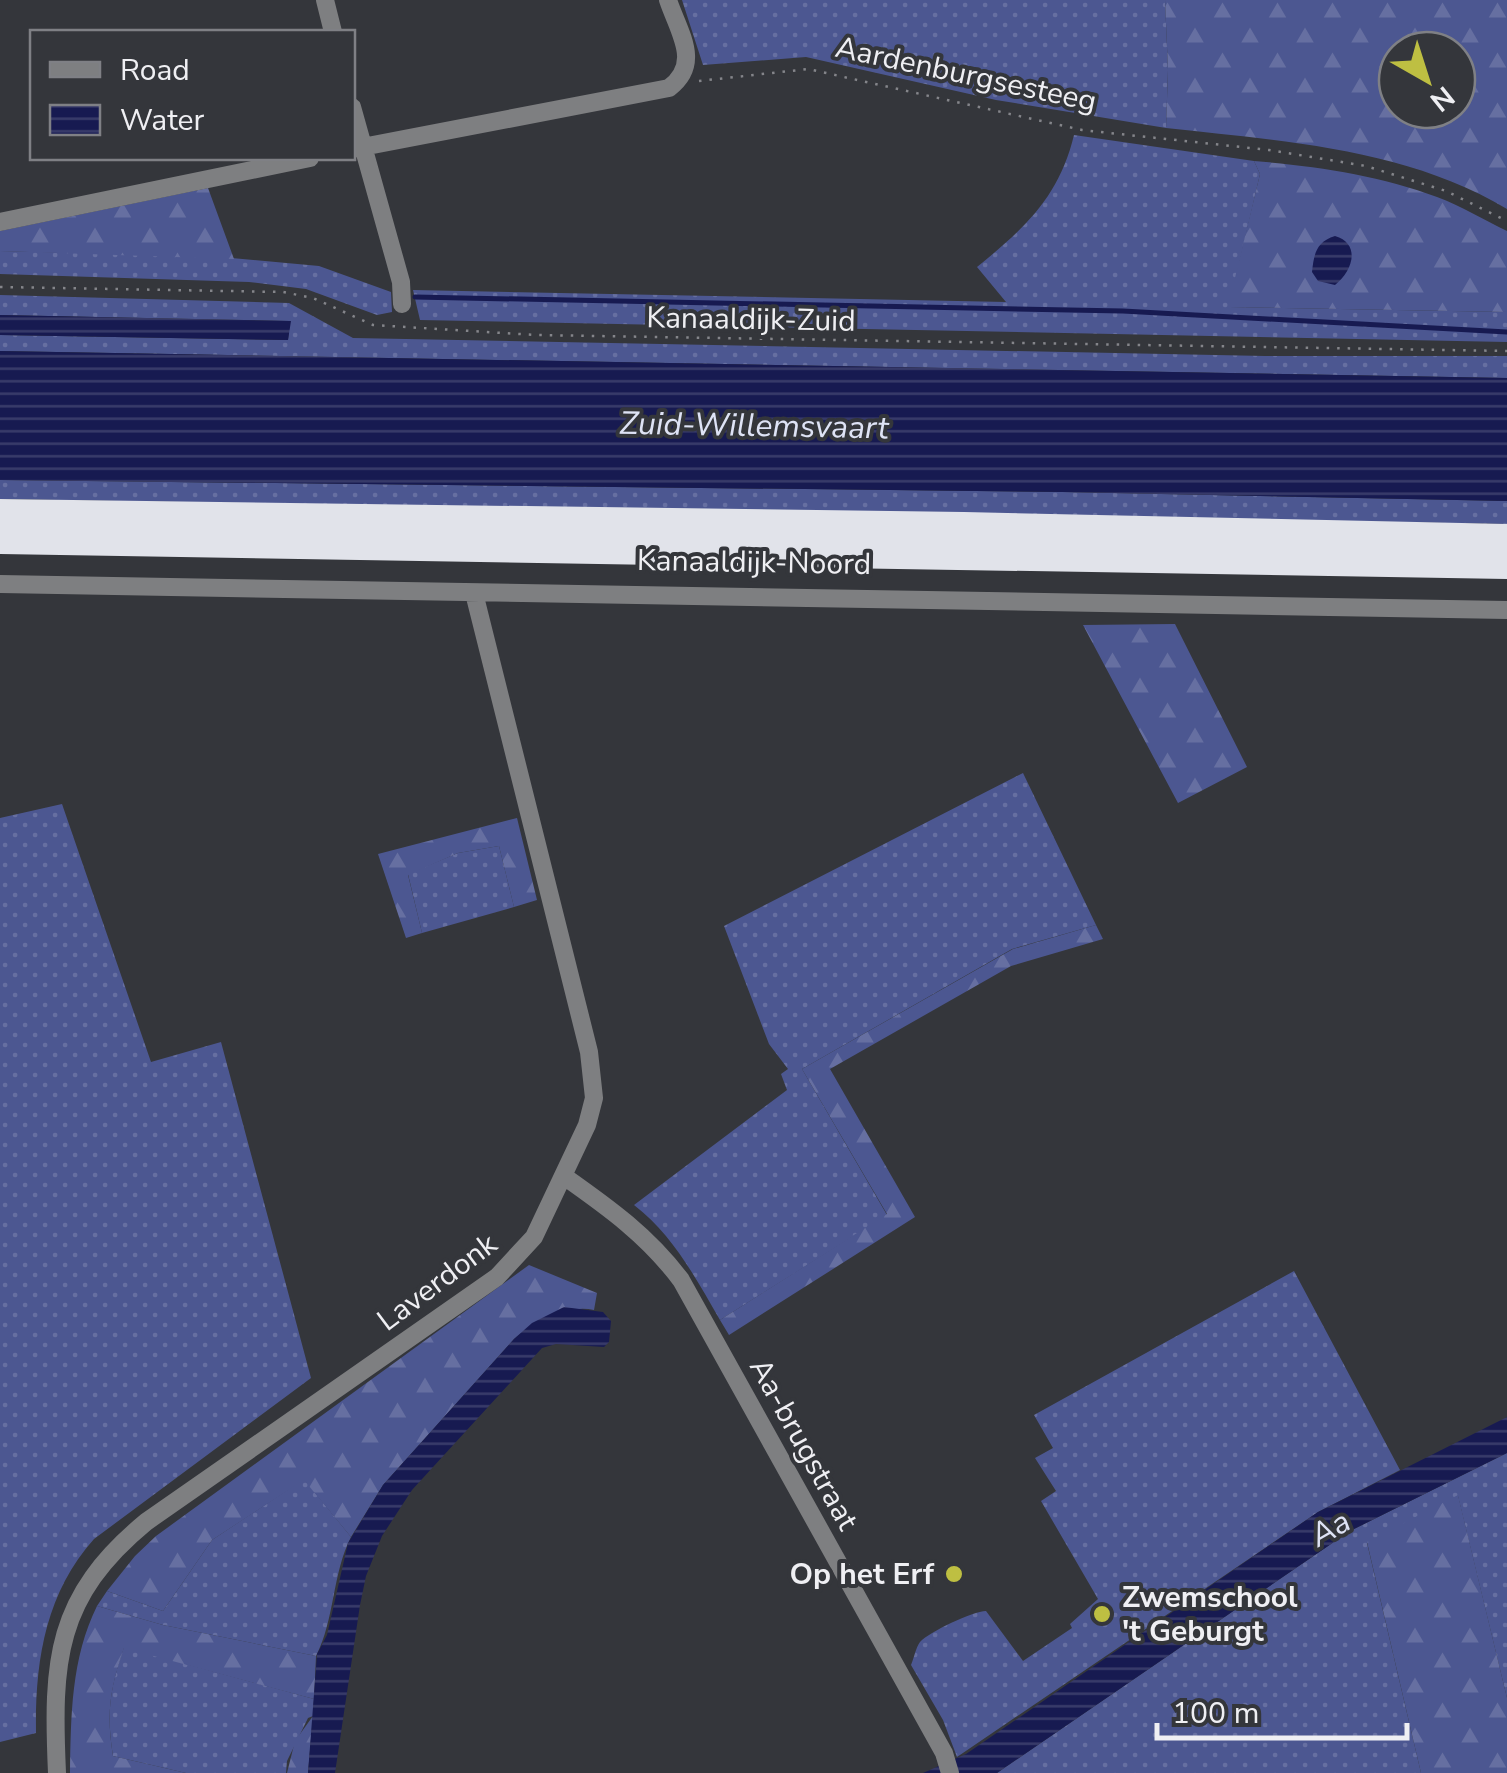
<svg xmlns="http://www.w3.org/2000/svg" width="1507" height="1773" font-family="'Nunito Sans',sans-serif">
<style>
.grass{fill:url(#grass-dots)}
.forest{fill:url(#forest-firs);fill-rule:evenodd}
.water{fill:url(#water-rules)}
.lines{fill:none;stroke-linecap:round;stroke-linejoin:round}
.stream{stroke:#171a51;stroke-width:5}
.path{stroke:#84858a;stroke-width:2.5;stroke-dasharray:2.5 8;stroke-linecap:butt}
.street{stroke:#7e7f81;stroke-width:18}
.highway{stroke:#e1e3ea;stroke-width:30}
.poi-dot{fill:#bebf42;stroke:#34363b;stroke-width:4}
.labels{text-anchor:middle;stroke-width:8;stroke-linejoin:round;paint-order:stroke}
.street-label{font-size:30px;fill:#efeff3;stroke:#34363b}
.poi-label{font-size:30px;font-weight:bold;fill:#efeff3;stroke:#34363b;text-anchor:end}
.water-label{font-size:32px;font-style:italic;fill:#dee3f5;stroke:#34363b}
</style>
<defs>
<pattern id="grass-dots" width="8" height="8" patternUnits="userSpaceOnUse" patternTransform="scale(2.5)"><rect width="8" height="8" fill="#4c5791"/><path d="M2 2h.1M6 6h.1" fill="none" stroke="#666fa1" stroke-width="1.8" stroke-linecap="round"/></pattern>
<pattern id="forest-firs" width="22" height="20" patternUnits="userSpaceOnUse" patternTransform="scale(2.5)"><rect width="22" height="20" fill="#4c5791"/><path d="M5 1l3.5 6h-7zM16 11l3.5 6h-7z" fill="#666fa1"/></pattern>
<pattern id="water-rules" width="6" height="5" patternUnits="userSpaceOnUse" patternTransform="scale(2.5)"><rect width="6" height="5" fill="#171a51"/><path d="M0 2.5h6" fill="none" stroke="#393c6a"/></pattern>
</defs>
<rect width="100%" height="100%" fill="#34363b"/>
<path class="grass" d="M682,0H1165L1168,70L1166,128L996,100L806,57L703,65Z
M1074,135L1254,161L1260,174L1229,307L1507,312V342L420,320L413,290L1006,302L977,267C1025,228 1059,197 1074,135Z
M0,251L210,256L319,266L391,292L392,312L377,315L306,289L249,282L0,274Z
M0,295L289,303L353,338L1265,356H1507V378L0,351V335L288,340L290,321L0,315Z
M0,480L1062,492L1507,501V524L0,499Z
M1023,773L1096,925L1012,949L802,1069L887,1215L720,1320C695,1277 673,1235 634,1205L787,1090L781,1074L788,1069L769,1044L724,926Z
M62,804L151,1062L221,1042L311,1378L94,1539C45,1594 35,1662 36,1733L0,1742V818Z
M499,846L514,907L422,933L408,874L458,853Z
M1294,1271L1400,1470L1318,1512L957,1757L943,1720L911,1665C914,1658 916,1647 920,1642C929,1632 973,1611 986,1611L1023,1661L1072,1628L1070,1624L1098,1599L1041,1501L1056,1491L1035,1458L1053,1448L1034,1415Z
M1507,1453V1698L1458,1496L1367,1543L1421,1773H997L1350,1531Z
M304,1479L351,1537C332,1574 335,1619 316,1656L163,1625L97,1606L107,1591L163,1611L212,1540Z
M124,1647L314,1699L313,1716L308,1718L287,1761L286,1773H186L113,1756C106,1713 110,1688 124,1647Z"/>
<path class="forest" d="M1165,0H1507V209C1405,148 1282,141 1166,128L1168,70ZM1397,50H1457V110H1397Z
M1254,161C1315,166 1379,175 1437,197C1461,206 1484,220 1507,231V312L1228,307L1260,174Z
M208,188L234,259L0,251V231Z
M1175,624L1247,767L1178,803L1083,625Z
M517,818L537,900L514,907L499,846L458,853L408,875L422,933L406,938L378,854Z
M1096,925L1103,939L1011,966L830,1069L915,1217L729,1335L720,1320L887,1214L802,1069L1013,949Z
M529,1265L597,1293L594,1310C567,1304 534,1322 514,1339L383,1485L351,1537L304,1480L212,1540L163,1611L107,1591L135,1556L156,1536Z
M1458,1495L1507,1698V1773H1421L1367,1542Z
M97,1606L163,1625L316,1656L314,1699L124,1648C110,1689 106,1713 113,1756L186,1773H70C71,1715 71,1659 97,1606Z
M313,1716L308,1773H287L295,1741Z"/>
<path class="water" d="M1335,236C1362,244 1352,272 1335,285L1318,281L1312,272C1314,254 1316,242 1335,236Z
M0,315L291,321L288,340L0,335Z
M0,351L1507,378V501L1062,492L0,480Z
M564,1307L603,1312L611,1321L609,1342L604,1347L556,1344L542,1348L412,1490L382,1536L366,1576L360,1605L335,1773H308L317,1654L327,1635L348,1543L383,1485L514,1339L532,1323Z
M1507,1417V1453L1350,1531L997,1773H923L966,1754L1318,1512Z"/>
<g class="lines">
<path class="stream" d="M415,297L1123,311L1507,332"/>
<path class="path" d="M699,81L808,69L1082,130L1269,150L1366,166L1446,191L1507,221
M0,287L283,292L313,298L373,325L536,335L1507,351"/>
<path class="street" d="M325,0L333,32
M352,107L401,282L402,304
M352,149L669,88C702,63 679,33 668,0
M0,222L310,158
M0,584L1507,610
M565,1177C609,1208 648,1236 681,1280L944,1753L950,1773
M57,1773C52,1661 55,1597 146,1522L497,1277L534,1237L587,1125L594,1098L589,1052L474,593"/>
<path class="highway" d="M0,514L964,527L1507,539
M0,539L1507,564"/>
</g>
<g class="poi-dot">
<circle cx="954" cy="1574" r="10"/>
<circle cx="1102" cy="1614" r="10"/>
</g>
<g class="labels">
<g class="street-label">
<text transform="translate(966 74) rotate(12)" y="10">Aardenburgsesteeg</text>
<text transform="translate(751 319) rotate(1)" y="10">Kanaaldijk-Zuid</text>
<text transform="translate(754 562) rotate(1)" y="10">Kanaaldijk-Noord</text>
<text transform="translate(437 1282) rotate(-37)" y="10">Laverdonk</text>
<text transform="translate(804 1444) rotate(61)" y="10">Aa-brugstraat</text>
</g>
<g class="poi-label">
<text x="934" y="1584">Op het Erf</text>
<text x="1122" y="1607" text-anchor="start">Zwemschool<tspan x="1122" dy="34">'t Geburgt</tspan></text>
</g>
<g class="water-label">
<text transform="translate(754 425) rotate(1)" y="11">Zuid-Willemsvaart</text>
<text transform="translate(1330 1528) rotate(-30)" y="11">Aa</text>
</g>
</g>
<rect x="30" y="30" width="325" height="130" fill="#34363b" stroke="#7f8085" stroke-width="2.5"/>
<rect x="50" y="62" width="50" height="15" fill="#7e7f81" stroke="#7f8085" stroke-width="2.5"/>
<text x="120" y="80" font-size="30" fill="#efeff3">Road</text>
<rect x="50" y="105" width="50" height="30" fill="url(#water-rules)" stroke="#7f8085" stroke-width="2.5"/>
<text x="120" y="130" font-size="30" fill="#efeff3">Water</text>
<g transform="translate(1427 80) rotate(141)"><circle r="48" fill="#34363b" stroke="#7f8085" stroke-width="2.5"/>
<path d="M0-8L18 38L0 25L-18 38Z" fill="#bebf42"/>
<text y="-15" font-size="28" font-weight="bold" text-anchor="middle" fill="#efeff3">N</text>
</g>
<path d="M1157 1723v15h250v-15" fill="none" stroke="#efeff3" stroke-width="5"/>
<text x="1172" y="1723" font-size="30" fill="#efeff3" stroke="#34363b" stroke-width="8" paint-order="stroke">100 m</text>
</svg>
